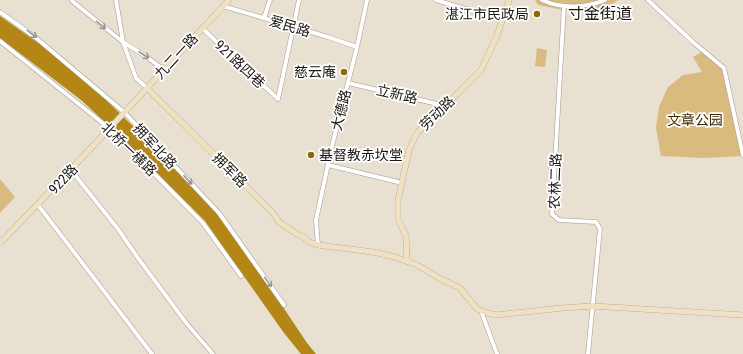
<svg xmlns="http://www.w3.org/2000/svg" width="743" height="354" font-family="'Roboto Condensed','Noto Sans SC',sans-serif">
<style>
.green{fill:#d9bb80}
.water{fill:#b38615}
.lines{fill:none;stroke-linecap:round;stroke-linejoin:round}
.street-casing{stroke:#a19a8c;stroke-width:5}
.secondary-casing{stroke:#a19a8c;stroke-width:6}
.street{stroke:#fff;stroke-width:4}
.secondary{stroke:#efe1c2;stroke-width:5.5}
.oneway{stroke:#989795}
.poi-dot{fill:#8c6809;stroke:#fff;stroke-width:1.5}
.labels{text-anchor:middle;stroke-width:3.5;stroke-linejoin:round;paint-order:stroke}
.poi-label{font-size:14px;fill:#1b1813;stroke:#fff;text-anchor:end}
.street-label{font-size:14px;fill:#1b1813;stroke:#fff}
.park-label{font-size:14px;fill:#3e2c00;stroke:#fff}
.quarter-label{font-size:16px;fill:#1b1813;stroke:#fff}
</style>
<rect width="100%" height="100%" fill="#e8e0d1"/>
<path class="green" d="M535,0H618L611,5L578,13L538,5Z
M537,48L547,50L545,67L535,66Z
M702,52L722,69L741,156L704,158L661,156L656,128L659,107L668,87L683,75L702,72L693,57Z
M0,179L15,197L0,213Z"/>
<path class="water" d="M0,16L47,49L97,91L151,144L215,211L283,307L307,343L316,354H301L284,333L205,221L119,135L81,100L0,38Z"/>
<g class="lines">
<defs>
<path id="street" d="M72,0V1L123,42L136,78L147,88
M116,0L123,42L147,57L164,70
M436,0L502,20
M542,0C561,9 586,8 605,0
M648,0L694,43L724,68L743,155
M223,6L328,37L357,47
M564,6L552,214L559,220L596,222L600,229L588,354
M0,12L35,37L125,113L219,213L284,305
M264,18L270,0
M202,28L278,99
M0,41L110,129L203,223L241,276
M348,83L446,106
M278,99L299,0
M328,165L402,183
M71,170L118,229L138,258L187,324L213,354
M38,205L152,354
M318,245L316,220L332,146L357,47L367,0
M481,311L497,354"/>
<path id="secondary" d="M147,88L273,213L279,222L297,234L305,238L309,242L318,245L373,252L395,257L417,265L439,278L460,288L477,309L487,313L496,315L562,308L592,306L743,315
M0,243C78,164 153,81 229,0
M407,261L406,236L398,219V200L409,150L417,133L441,110L481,70L497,36L509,0"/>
</defs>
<use href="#street" class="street-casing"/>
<use href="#secondary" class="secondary-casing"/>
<use href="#street" class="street"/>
<use href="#secondary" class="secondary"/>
</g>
<defs><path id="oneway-shaft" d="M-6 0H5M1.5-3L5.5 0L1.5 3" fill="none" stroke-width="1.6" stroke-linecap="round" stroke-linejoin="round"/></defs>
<g class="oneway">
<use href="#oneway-shaft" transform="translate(101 25) rotate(39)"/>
<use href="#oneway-shaft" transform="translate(32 34) rotate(37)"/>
<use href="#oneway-shaft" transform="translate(144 55) rotate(33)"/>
<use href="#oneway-shaft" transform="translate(188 180) rotate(47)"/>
<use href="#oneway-shaft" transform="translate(268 282) rotate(55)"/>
</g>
<g class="poi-dot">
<circle cx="537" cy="14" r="4"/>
<circle cx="344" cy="72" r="4"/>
<circle cx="311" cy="155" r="4"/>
</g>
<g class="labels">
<g class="poi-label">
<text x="529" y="19">湛江市民政局</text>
<text x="336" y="77">慈云庵</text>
<text x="319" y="160" text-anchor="start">基督教赤坎堂</text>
</g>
<g class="street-label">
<text transform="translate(290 26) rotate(17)" y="5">爱民路</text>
<text transform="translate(176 56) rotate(-47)" y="5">九二一路</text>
<text transform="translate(240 64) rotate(43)" y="5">921路四巷</text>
<text transform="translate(397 94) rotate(13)" y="5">立新路</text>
<text transform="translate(341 110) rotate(-76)" y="5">大德路</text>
<text transform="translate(437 113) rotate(-44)" y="5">劳动路</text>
<text transform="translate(155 146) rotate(47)" y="5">拥军北路</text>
<text transform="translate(129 149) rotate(44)" y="5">北桥一横路</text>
<text transform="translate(230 170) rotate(45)" y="5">拥军路</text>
<text transform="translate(63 179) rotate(-47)" y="5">922路</text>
<text transform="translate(555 181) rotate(-88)" y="5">农林二路</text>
</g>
<g class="park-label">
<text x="695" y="125">文章公园</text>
</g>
<g class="quarter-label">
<text x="600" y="19">寸金街道</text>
</g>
</g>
</svg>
